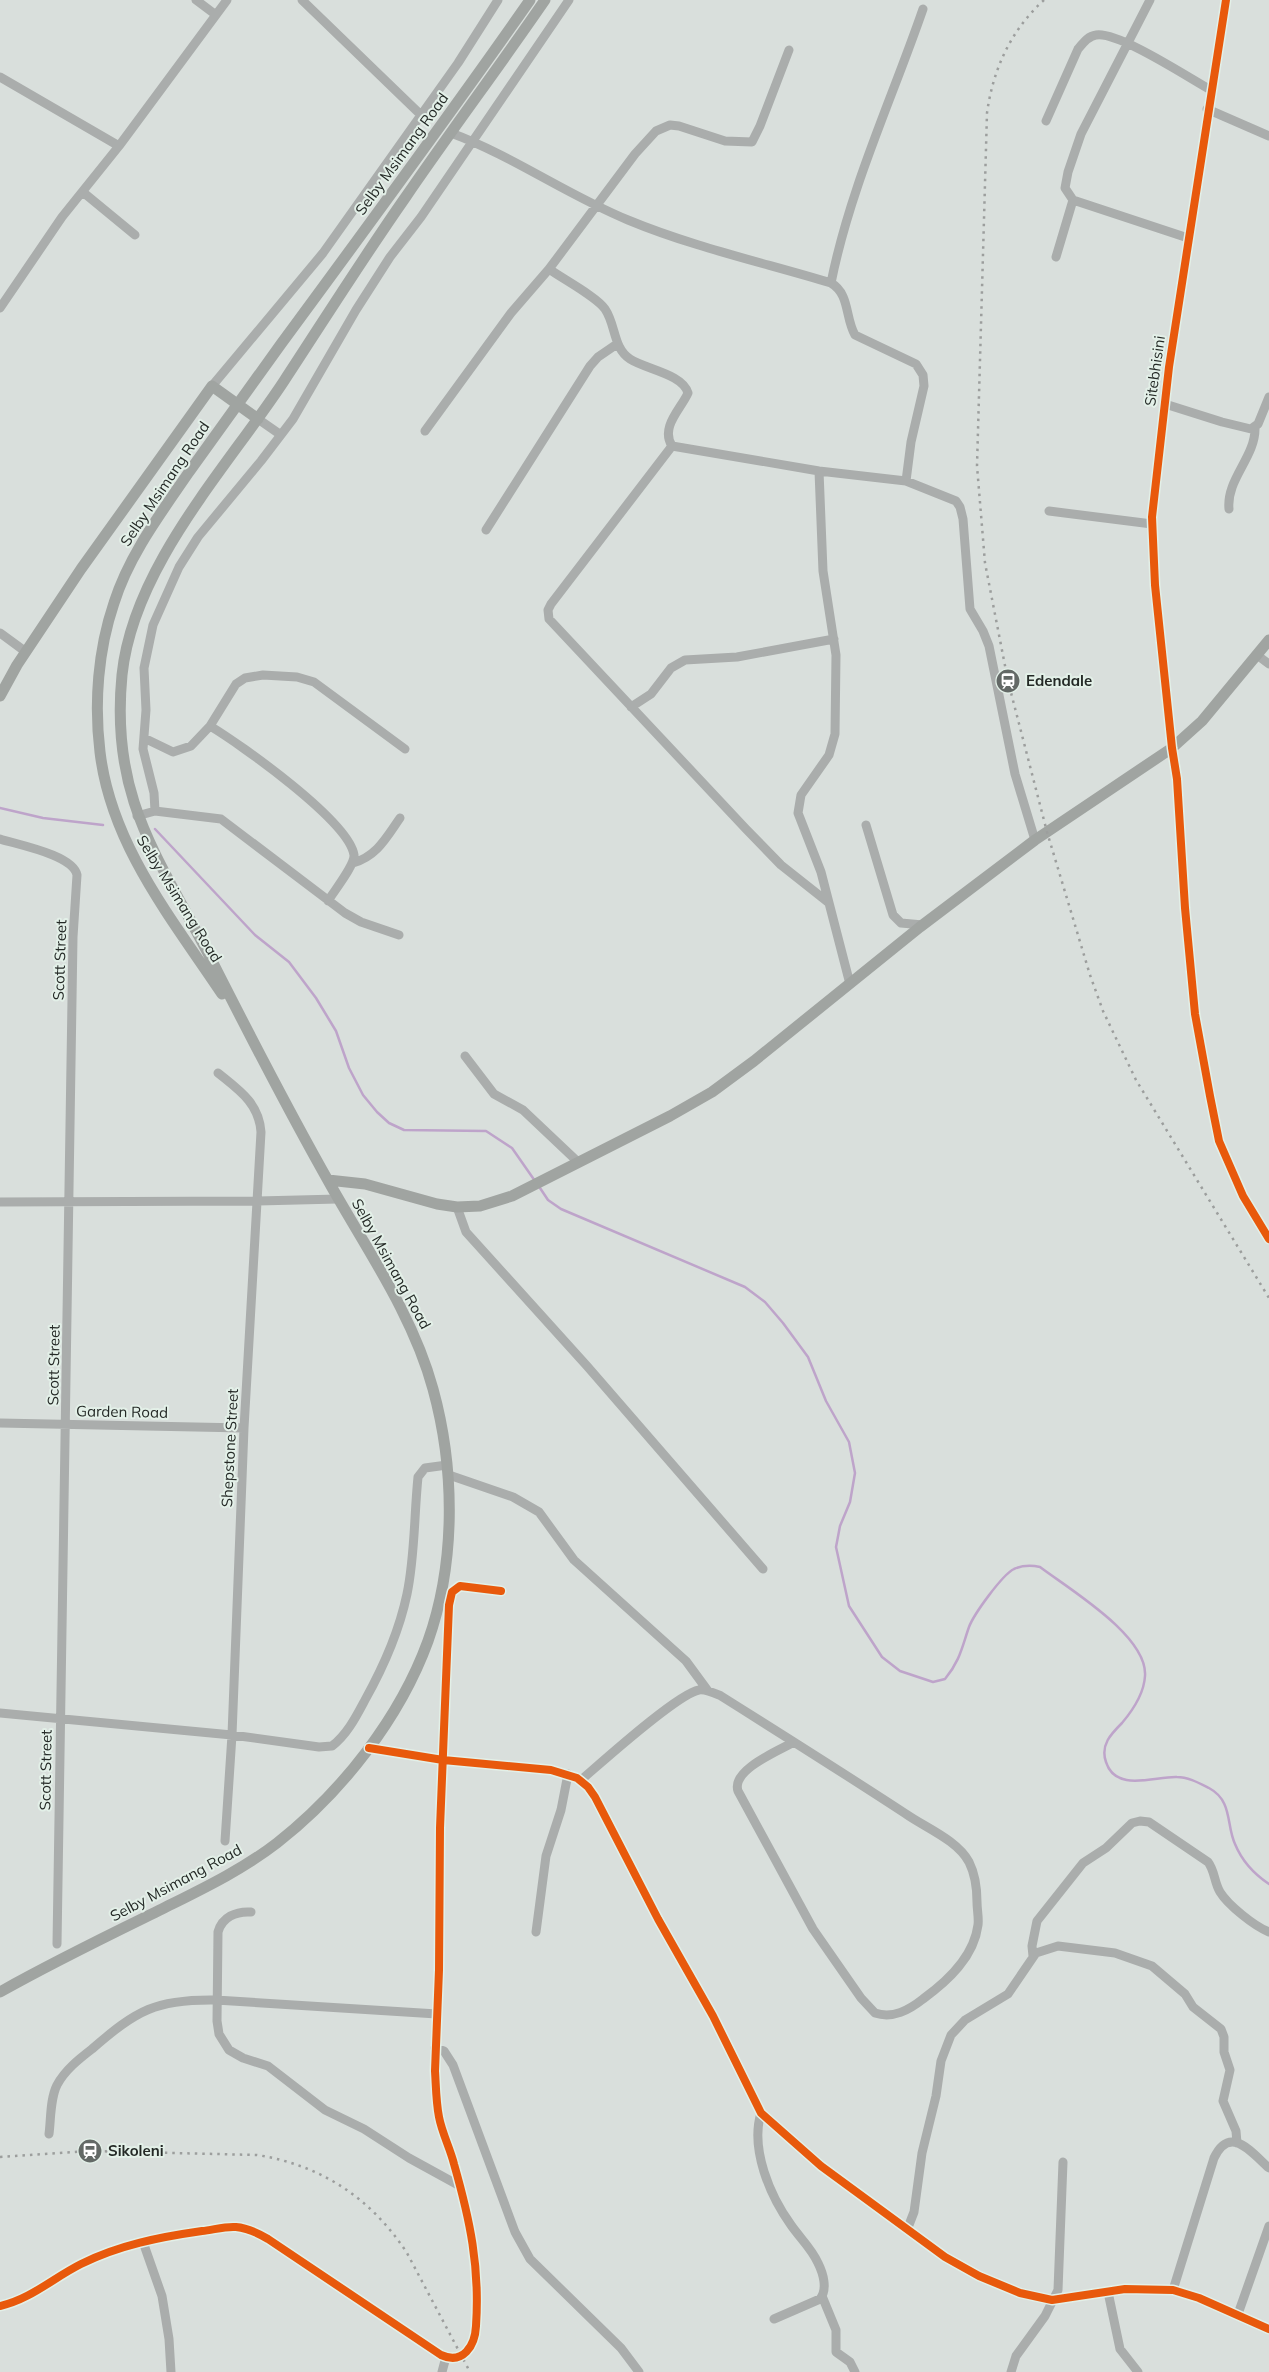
<svg xmlns="http://www.w3.org/2000/svg" width="1269" height="2372" font-family="Mulish,sans-serif">
<style>
.lines{fill:none;stroke-linecap:round;stroke-linejoin:round}
.stream{stroke:#bea4ca;stroke-width:2.5}
.street{stroke:#aaadac;stroke-width:9}
.secondary{stroke:#a0a4a1;stroke-width:11}
.rail{stroke:#9c9e9d;stroke-width:2.5;stroke-dasharray:2.5 5;stroke-linecap:butt}
.cycleway-casing{stroke:#e3f0e8;stroke-width:11}
.cycleway{stroke:#e8590c;stroke-width:8}
.labels{text-anchor:middle;stroke-width:4;stroke-linejoin:round;paint-order:stroke}
.street-label{font-size:15px;fill:#242926;stroke:#e3f0e8}
.poi-label{font-size:15px;font-weight:bold;fill:#242926;stroke:#e3f0e8;text-anchor:start}
</style>
<rect width="100%" height="100%" fill="#d9dfdc"/>
<g class="lines">
<path class="stream" d="M0,808L43,818L103,825
M155,829L255,935L289,962L316,998L336,1031L349,1068L363,1095L377,1112L389,1123L404,1130L486,1131L512,1148L535,1181
M538,1185L548,1200L561,1209L745,1287L765,1302L783,1323L808,1357L826,1401L849,1442L855,1473L850,1502L840,1526L836,1547L849,1606L882,1657L900,1671L933,1682L945,1679C960,1661 962,1647 969,1627C974,1614 1002,1575 1014,1569C1023,1565 1031,1565 1040,1567C1069,1589 1148,1636 1145,1676C1144,1694 1133,1710 1122,1723C1111,1734 1100,1745 1106,1762C1116,1793 1155,1776 1177,1777C1188,1777 1199,1783 1209,1788C1233,1801 1226,1825 1235,1844C1242,1861 1254,1874 1269,1884"/>
<path class="street" d="M196,0L216,15
M302,0L421,115
M1150,0L1081,134L1068,172L1065,188L1073,200L1188,238
M1226,0L1169,367L1152,517L1155,585L1172,748L1177,779L1185,908L1195,1014L1210,1096L1219,1141L1243,1196L1269,1239
M0,77L119,146
M1207,109L1269,136
M1046,121L1078,49C1083,43 1088,36 1096,35C1118,31 1189,78 1211,90
M451,133C513,156 567,195 628,220C693,247 765,263 831,283C850,294 845,318 855,335L916,364L923,375L924,386L911,442L906,481
M84,193L135,235
M1056,257L1073,200
M831,283C850,188 892,99 923,9
M0,308L62,217L119,146L227,0
M212,386L323,253L458,63L498,0
M1165,404L1222,422L1251,429L1258,424L1269,397
M258,419L281,435
M425,431L511,313L549,269
M672,446L819,471L906,481L956,501L960,507L963,519L970,609L983,631L989,646L1015,774L1035,840
M672,446C660,427 681,409 688,393C683,374 645,369 630,359C613,348 616,325 605,309C597,297 563,279 549,269L635,154L656,131L670,125L679,126L725,141L752,142L760,126L789,50
M672,446L551,604L548,610L549,619L746,829L781,865L829,903
M819,471L823,571L836,655L835,734L829,755L801,795L798,813L821,872L850,984
M1229,509C1226,479 1256,457 1255,427
M1049,511L1152,524
M486,530L590,366L598,357L617,344
M0,633L26,652
M1257,655L1269,664
M631,707L651,694L671,668L685,660L737,657L834,639
M210,726C240,744 349,821 354,855C355,865 334,891 328,901
M144,738L173,752L191,746L210,726L236,684L245,678L263,675L297,677L314,682L405,749
M155,811L154,793L143,749L146,710L144,668L153,625L179,567L198,537L261,461L293,419L356,310L390,257L421,217L569,0
M137,816L155,811L221,819L345,913L361,922L399,935
M866,825L893,915L901,923L923,925
M0,839C19,845 73,855 77,875L73,937L57,1944
M353,863C377,856 386,838 400,818
M465,1056L494,1094L523,1110L578,1162
M218,1073C239,1090 259,1103 261,1132L244,1428L232,1735L225,1841
M0,1202L258,1201L338,1199
M457,1207L466,1232L587,1366L763,1569
M0,1423L244,1428
M449,1475L513,1497L539,1512L574,1560L686,1661L708,1691
M0,1713L232,1735L319,1747L332,1746C347,1735 357,1715 365,1700C384,1666 399,1632 407,1594C415,1556 414,1516 418,1477L425,1468L447,1465
M369,1748L443,1760L551,1770L577,1778L588,1787L595,1797L658,1919L713,2016L761,2113L821,2166L945,2257L979,2276L1020,2293L1052,2300L1125,2289L1173,2290L1199,2298L1269,2329
M580,1781C601,1763 677,1694 699,1690C706,1689 714,1693 721,1696C783,1735 845,1774 906,1814C926,1828 957,1840 969,1862C975,1874 977,1889 977,1902C977,1910 979,1918 978,1925C974,1957 948,1981 923,1999C909,2010 893,2019 875,2013L861,1998L813,1929L738,1791C731,1770 778,1751 794,1742
M251,1912C236,1911 222,1917 218,1932L217,2021L219,2034L229,2050L243,2058L268,2066L325,2110L364,2129L409,2158L460,2186
M536,1932L546,1856L561,1810L568,1774
M1033,1956L1032,1946L1037,1921L1083,1863L1106,1848L1132,1823L1140,1821L1149,1822L1208,1862C1215,1871 1214,1882 1220,1892C1228,1905 1254,1926 1269,1932
M435,2048L444,2051L453,2065L515,2232L530,2259L621,2348L639,2372
M761,2113C750,2149 770,2196 791,2225C800,2238 812,2249 818,2263C823,2273 828,2289 820,2299L774,2319
M49,2134C51,2119 50,2099 57,2085C65,2070 79,2059 92,2049C137,2010 156,1999 216,2000L437,2014
M907,2230L914,2212L922,2153L936,2096L941,2061L951,2035L965,2020L1008,1994L1036,1953L1058,1946L1115,1953L1152,1966L1185,1994L1193,2007L1221,2029L1224,2037V2052L1230,2070L1223,2101L1236,2131L1237,2143
M143,2242L162,2296L169,2339L171,2372
M1173,2290L1214,2158C1230,2124 1251,2152 1269,2168
M1108,2292L1120,2349L1138,2372
M822,2296L836,2330V2352L850,2362L855,2372
M0,2306C31,2299 53,2278 81,2264C119,2245 160,2237 202,2231C213,2230 225,2226 236,2227C248,2228 258,2233 268,2239L441,2355C463,2365 475,2346 476,2326C480,2267 470,2220 454,2164C450,2148 442,2133 439,2117C436,2102 436,2086 435,2071L439,1970L440,1828L449,1605L452,1592L460,1586L501,1591
M1238,2314L1269,2226
M442,2372L446,2357
M1011,2372L1016,2356L1045,2316L1058,2290L1063,2162"/>
<path class="secondary" d="M0,696L17,665L81,569L212,386L258,419
M222,994C172,919 111,845 100,752C94,703 98,650 114,603C129,555 161,513 189,472C220,429 250,387 281,344C365,230 449,116 530,0
M328,1180L365,1184L437,1204L457,1207L480,1206L512,1196L670,1116L712,1092L754,1061L920,927L1035,840L1172,748L1202,721L1269,640
M0,1992C53,1962 107,1936 162,1909C202,1889 242,1870 277,1843C342,1792 400,1718 428,1641C456,1562 455,1469 433,1389C413,1315 367,1250 330,1184C288,1110 249,1034 211,959C158,856 110,798 122,675C133,567 226,469 284,381C324,320 363,258 405,198C450,132 499,67 545,0"/>
<path class="rail" d="M1044,0C1011,30 993,69 987,113L977,466L985,563L1008,681L1047,832L1090,975L1103,1011L1136,1080L1269,1298
M0,2157L90,2151L257,2155C321,2165 371,2198 407,2253L470,2372"/>
<defs>
<path id="cycleway" d="M1226,0L1169,367L1152,517L1155,585L1172,748L1177,779L1185,908L1195,1014L1210,1096L1219,1141L1243,1196L1269,1239
M369,1748L443,1760L551,1770L577,1778L588,1787L595,1797L658,1919L713,2016L761,2113L821,2166L945,2257L979,2276L1020,2293L1052,2300L1125,2289L1173,2290L1199,2298L1269,2329
M0,2306C31,2299 53,2278 81,2264C119,2245 160,2237 202,2231C213,2230 225,2226 236,2227C248,2228 258,2233 268,2239L441,2355C463,2365 475,2346 476,2326C480,2267 470,2220 454,2164C450,2148 442,2133 439,2117C436,2102 436,2086 435,2071L439,1970L440,1828L449,1605L452,1592L460,1586L501,1591"/>
</defs>
<use href="#cycleway" class="cycleway-casing"/>
<use href="#cycleway" class="cycleway"/>
</g>
<defs>
<symbol id="station-disc" viewBox="-11 -11 22 22"><circle r="9.5" fill="#636966" stroke="#e3f0e8"/><path d="M-3-6H3Q5-6 5-4V2Q5 4 3 4L4.5 6H3L1.5 4h-3L-3 6H-4.5L-3 4Q-5 4-5 2V-4Q-5-6-3-6ZM-3.5-4v3h7v-3ZM-3.5 1v1.5H-2V1ZM2 1v1.5H3.5V1Z" fill="#fff"/></symbol>
</defs>
<g fill-rule="evenodd">
<use href="#station-disc" x="994" y="667" width="28" height="28"/>
<use href="#station-disc" x="76" y="2137" width="28" height="28"/>
</g>
<g class="labels">
<g class="street-label">
<text transform="translate(402 154) rotate(-54)" y="5">Selby Msimang Road</text>
<text transform="translate(1155 371) rotate(-82)" y="5">Sitebhisini</text>
<text transform="translate(165 484) rotate(-56)" y="5">Selby Msimang Road</text>
<text transform="translate(179 899) rotate(58)" y="5">Selby Msimang Road</text>
<text transform="translate(60 960) rotate(-88)" y="5">Scott Street</text>
<text transform="translate(391 1264) rotate(61)" y="5">Selby Msimang Road</text>
<text transform="translate(54 1365) rotate(-89)" y="5">Scott Street</text>
<text transform="translate(122 1412) rotate(1)" y="5">Garden Road</text>
<text transform="translate(230 1448) rotate(-87)" y="5">Shepstone Street</text>
<text transform="translate(46 1770) rotate(-89)" y="5">Scott Street</text>
<text transform="translate(176 1883) rotate(-28)" y="5">Selby Msimang Road</text>
</g>
<g class="poi-label">
<text x="1026" y="686">Edendale</text>
<text x="108" y="2156">Sikoleni</text>
</g>
</g>
</svg>
